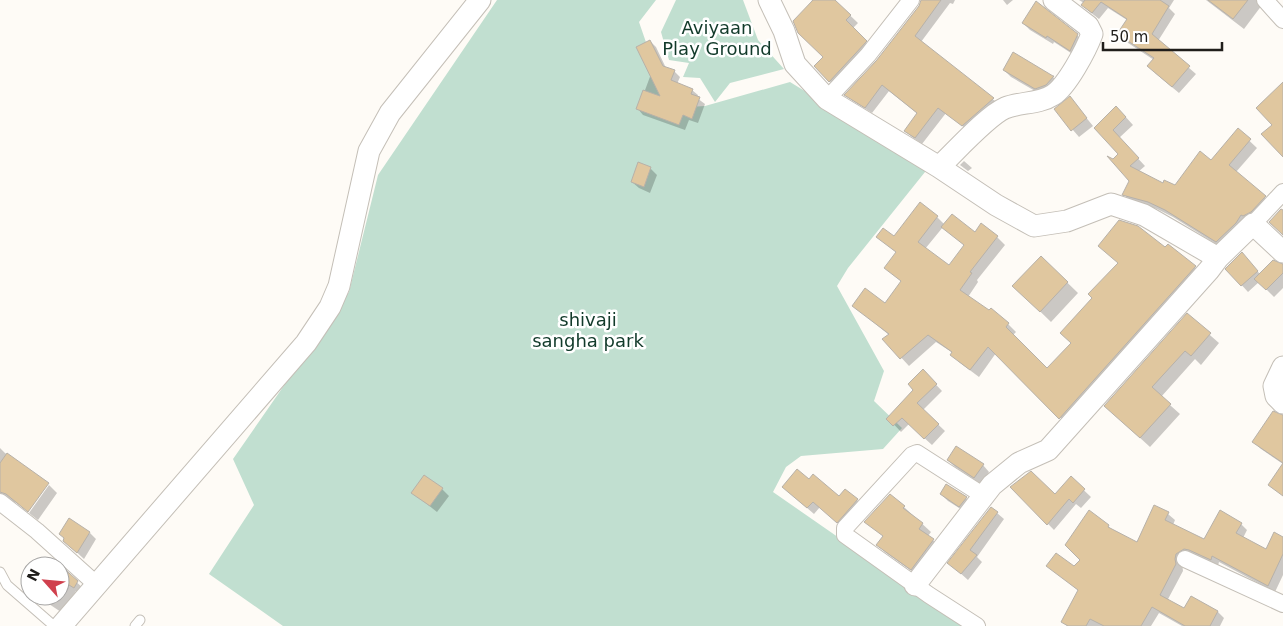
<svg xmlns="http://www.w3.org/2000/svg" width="1283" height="626" font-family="'DejaVu Sans',sans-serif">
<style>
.green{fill:#c1dfd0}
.shadow{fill:#0003;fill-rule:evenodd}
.building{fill:#e0c79f;stroke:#b7b1a9}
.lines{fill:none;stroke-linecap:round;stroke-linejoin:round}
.service-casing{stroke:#c4bfb7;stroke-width:11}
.minor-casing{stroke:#c4bfb7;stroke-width:18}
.tertiary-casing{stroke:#c4bfb7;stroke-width:23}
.service{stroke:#fff;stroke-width:9}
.minor{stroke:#fff;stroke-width:16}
.tertiary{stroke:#fff;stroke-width:21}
.labels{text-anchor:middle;stroke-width:5;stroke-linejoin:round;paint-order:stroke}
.park-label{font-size:18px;fill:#113a2a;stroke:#fff}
</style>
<rect width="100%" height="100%" fill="#fefbf6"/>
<path class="green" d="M497,0H656L639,22L658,77L688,107L705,106L790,82L929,167L848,268L837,286L884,371L874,401L902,428L883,449L801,456L786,467L773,492L966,626H283L209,574L254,505L233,459L349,292L378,175Z
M676,0H743L758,40L784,69L730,83L715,102L700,78L683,77L689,63L669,60L661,32Z"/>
<path class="shadow" d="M811,0H834L858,23L852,29L873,49L837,89L816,66L824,57L813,1Z
M922,0H955L953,4L950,3L921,42L1000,105L970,132L946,113L922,144L912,137L905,131L918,114L889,91L872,113L853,101L846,95L876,63L920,7Z
M1003,0H1013L1007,5Z
M1079,0H1174L1169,8L1175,14L1158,41L1196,74L1179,93L1155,73L1154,60L1125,41L1118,34L1127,20L1108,8L1099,19L1090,12L1083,5L1084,3Z
M1206,0H1257L1262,5L1244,29Z
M1023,23L1077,35L1084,42L1077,57L1054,42L1053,44L1030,30Z
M650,41L656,47L666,68L674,71L680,77L677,84L692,90L698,95L697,98L705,104L698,123L689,120L685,130L643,115L638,109L651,74Z
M1004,70L1053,77L1059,83L1042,95L1011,77Z
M1076,105L1093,126L1079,137L1055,109Z
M1124,115L1133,125L1119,138L1145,166L1138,172L1164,184L1175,187L1212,161L1238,130L1257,148L1236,172L1272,204L1224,249L1173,217L1157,209L1131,202L1124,194L1131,180L1114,160L1120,154L1096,128Z
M964,161L972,168L968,171L960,165Z
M650,168L657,175L650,193L639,188L632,182Z
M937,217L945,225L975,233L997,237L1005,245L977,280L978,282L968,297L990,312L991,310L1008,324L1016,332L1013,335L1047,370L1165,249L1195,267L1202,275L1068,425L996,353L979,377L959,362L953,353L936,342L909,366L884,339L889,335L853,305H885L902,282L886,268L897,253L878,237H894ZM943,227L965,246L949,267L925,249Z
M1041,257L1078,293L1051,322L1014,286Z
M1248,261L1260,274L1283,265V288L1274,297L1259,282L1248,292L1227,269Z
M1187,315L1219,343L1201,365L1195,359L1161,397L1180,414L1150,447L1115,415Z
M923,371L942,391L923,410L945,431L932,445L909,424L901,432L888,418L915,390Z
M1283,416V464L1261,449L1254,442Z
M0,448L5,453L47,484L27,511L17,503L9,501L0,495Z
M948,460L983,465L989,472L981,484L955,467Z
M1071,478L1091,497L1081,508L1076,504L1054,530L1012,487L1055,496Z
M809,481L839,498L857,500L864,507L844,529L820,507L814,514L791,494Z
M49,485L57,493L38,520L29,513Z
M442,489L449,496L437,512L413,493Z
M941,494L966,498L973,505L967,513L948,501Z
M904,507L931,532L928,536L942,548L920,577L886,553L878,545L884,537L866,522Z
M1154,507L1168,514L1175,520L1173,525L1204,540L1241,524L1247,530L1243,538L1267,551L1283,538V575L1275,592L1219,562L1218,566L1182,562L1183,571L1167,601L1184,610L1191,597L1218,612L1224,618L1220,626H1182L1159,613L1151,626H1067L1063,622L1079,591L1048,566L1074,568L1081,560L1090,512L1114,531L1137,543Z
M997,513L1004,519L977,557L982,562L968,580L949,563Z
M90,533L96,539L84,559L71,547Z
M60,567L84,589L81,594L76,591L61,612L37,596H60Z"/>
<path class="building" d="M813,0H835L851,15L846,20L867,41L829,82L814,66L823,57L798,33L793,21Z
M921,0H941L915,36L994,98L962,126L938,108L915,138L904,131L917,113L882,85L865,108L844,95L876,61L919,6Z
M1085,0H1160L1169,6L1152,34L1190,66L1172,87L1147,66L1154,58L1117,34L1127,19L1101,2L1092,13L1081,5Z
M1208,0H1248L1233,19Z
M1036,1L1078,34L1070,51L1047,36L1046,38L1022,23Z
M650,40L663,66L675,70L671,80L693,89L691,94L700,97L692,119L683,115L679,125L636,109L643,90L660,96L636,47Z
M1013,52L1053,76H1054L1046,85L1035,89L1003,70Z
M1283,82V157L1261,134L1272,125L1256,108Z
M1070,96L1087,118L1071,131L1054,109Z
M1116,106L1126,117L1113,130L1139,158L1130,166L1163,183L1164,180L1175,185L1200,151L1211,160L1238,128L1251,139L1229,165L1266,196L1251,212L1243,216L1241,215L1236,223L1216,242L1165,210L1148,202L1122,195L1129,181L1107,156L1113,159L1118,154L1094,128Z
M638,162L651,167L644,187L631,182Z
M920,202L938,216L918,242L949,265L964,245L941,227L952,214L975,232L981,223L998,236L970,272L972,273L960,290L989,310L991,308L1009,323L1006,327L1047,368L1071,343L1060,333L1092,298L1088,294L1118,263L1098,246L1119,220L1138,226L1165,247L1168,244L1196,266L1059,419L988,347L970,370L950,355L952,352L928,335L900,359L882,339L889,334L852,306L865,288L885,303L901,281L884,268L896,252L876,237L883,228L894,236Z
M1281,209L1283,210V235L1269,222Z
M1242,252L1258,271L1241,286L1225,269Z
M1041,256L1068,282L1040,312L1012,286Z
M1273,260L1283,264V273L1266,290L1254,279Z
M1187,313L1211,333L1191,356L1185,351L1152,387L1171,404L1140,438L1104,406Z
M923,369L937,384L917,403L939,424L924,439L902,418L893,426L886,419L913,390L908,384Z
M1273,411L1283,415V496L1268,485L1283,463L1252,442Z
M956,446L984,464L974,478L947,460Z
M7,453L49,483L28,512L6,494L0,492V463Z
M797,469L809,479L813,474L839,496L845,489L858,499L837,523L813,502L807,508L782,487Z
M1031,471L1055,494L1071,476L1085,489L1073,503L1069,499L1047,525L1010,487Z
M424,475L443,488L430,506L411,493Z
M946,484L967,497L959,507L940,494Z
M890,494L905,506L903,508L923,523L919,529L934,539L911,570L876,545L883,536L864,522Z
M1154,505L1169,512L1165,520L1204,539L1220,510L1242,523L1236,533L1266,549L1274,532L1283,537V554L1268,586L1212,556L1211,560L1189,550L1184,549L1176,554L1175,559L1176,564L1160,595L1184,608L1191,596L1218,611L1210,626H1185L1152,607L1141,626H1104L1090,619L1086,626H1068L1061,622L1078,590L1046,566L1056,553L1074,566L1080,560L1065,545L1089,510L1109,525L1108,527L1137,542Z
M991,507L998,512L970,550L977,555L961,574L947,563Z
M69,518L90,532L77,553L63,541L64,538L59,534Z
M52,558L78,581L74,588L69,585L60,598V566H47Z"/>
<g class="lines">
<defs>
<path id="service" d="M0,572L7,585L54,626
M135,626L140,620"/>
<path id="minor" d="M1265,0L1283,20
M827,99L868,55L911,0
M1253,224L1283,192
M0,502L37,531L97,585
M1185,559L1283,604
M977,626L929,595L845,535V528L912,455L917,453L984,496"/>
<path id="tertiary" d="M769,0L784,31L795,64L827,99L939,167L996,205L1034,226L1067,221L1111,204L1144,215L1218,258
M939,167C955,152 987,116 1005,108C1020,102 1039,104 1053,95C1067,86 1086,50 1092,34L1088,26L1054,0
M1283,367L1274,386L1276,396L1283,403
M915,585L992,485L1019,463L1048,450L1209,270L1218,258L1253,224L1283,252
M61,626L306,343L330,307L339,286L369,151L390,113L480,0"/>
</defs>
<use href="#service" class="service-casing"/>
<use href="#minor" class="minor-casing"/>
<use href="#tertiary" class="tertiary-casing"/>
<use href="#service" class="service"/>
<use href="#minor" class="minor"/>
<use href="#tertiary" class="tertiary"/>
</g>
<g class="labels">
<g class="park-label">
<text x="717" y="34">Aviyaan<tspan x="717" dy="21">Play Ground</tspan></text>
<text x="588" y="326">shivaji<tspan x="588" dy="21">sangha park</tspan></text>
</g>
</g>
<g transform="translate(45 581) rotate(297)"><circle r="24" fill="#ffffff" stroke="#a6a5a4"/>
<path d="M0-4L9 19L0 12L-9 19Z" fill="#d0404d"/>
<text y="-8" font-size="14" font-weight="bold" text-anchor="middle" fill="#201e1b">N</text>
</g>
<path d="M1103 42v8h119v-8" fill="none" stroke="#201e1b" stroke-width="2.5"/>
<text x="1110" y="42" font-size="15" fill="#201e1b" stroke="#ffffff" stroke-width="4" paint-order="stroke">50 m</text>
</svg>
